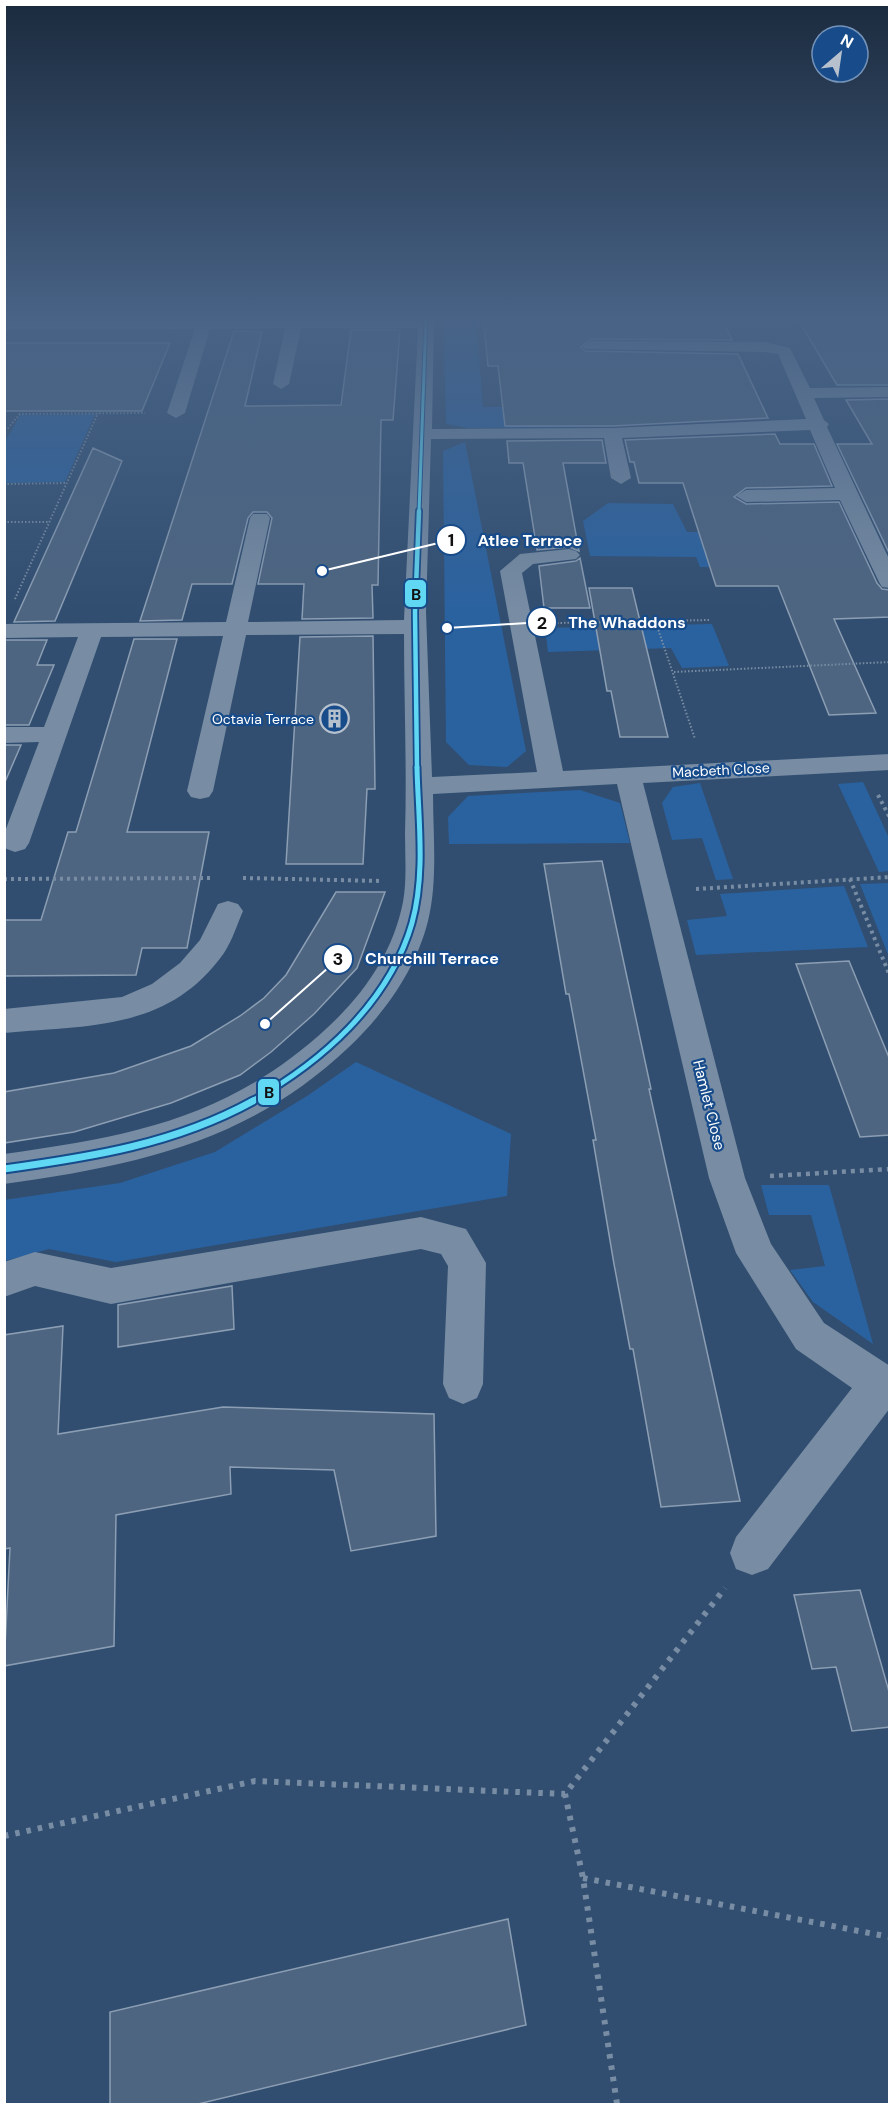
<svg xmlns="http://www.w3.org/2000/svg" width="894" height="2109" font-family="'DM Sans',sans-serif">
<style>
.green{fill:#2a62a0}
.building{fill:#4d6580;stroke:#8c9eb3;stroke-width:1.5}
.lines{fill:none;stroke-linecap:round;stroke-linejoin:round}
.path-far3{stroke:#788da4;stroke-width:2;stroke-dasharray:1.5 2;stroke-linecap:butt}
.path-far2{stroke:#788da4;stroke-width:4;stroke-dasharray:3 4;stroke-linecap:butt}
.path-far1{stroke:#788da4;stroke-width:4.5;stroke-dasharray:4 5;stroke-linecap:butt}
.path{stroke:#788da4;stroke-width:6;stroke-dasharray:4.5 7;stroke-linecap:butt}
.minor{fill:#788da4;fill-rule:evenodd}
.bus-1-far3-casing{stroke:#174b8a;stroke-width:5}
.bus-1-far2-casing{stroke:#174b8a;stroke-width:8}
.bus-1-far1-casing{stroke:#174b8a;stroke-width:9}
.bus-1-casing{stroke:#174b8a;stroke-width:11}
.bus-1-far3{stroke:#60d8f3;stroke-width:3}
.bus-1-far2{stroke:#60d8f3;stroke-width:4.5}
.bus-1-far1{stroke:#60d8f3;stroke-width:5}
.bus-1{stroke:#60d8f3;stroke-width:7}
.labels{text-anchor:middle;stroke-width:4.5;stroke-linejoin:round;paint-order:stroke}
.far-poi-label{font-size:14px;fill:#fff;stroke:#174b8a;text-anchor:end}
.far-street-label{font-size:14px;fill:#fff;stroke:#174b8a}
.street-label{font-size:15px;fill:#fff;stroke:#174b8a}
.leader{fill:none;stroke:#fff;stroke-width:2}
.callout-dot{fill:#fff;stroke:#174b8a;stroke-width:2}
.mark-label{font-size:18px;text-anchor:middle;font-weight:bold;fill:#111}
.callout-label{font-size:16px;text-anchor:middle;font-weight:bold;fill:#fff;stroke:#174b8a;stroke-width:4.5;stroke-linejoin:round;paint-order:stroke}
.line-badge{stroke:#174b8a;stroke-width:2}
.pale-badge-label{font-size:16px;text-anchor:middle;font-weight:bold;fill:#111}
</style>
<rect width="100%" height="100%" fill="#314e70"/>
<path class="green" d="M443,316H476L483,407L688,405L641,423L607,427L468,428L446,424Z
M95,414L65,482L5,483V442L20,415Z
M465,442L526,751L507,767L469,765L446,742L443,451Z
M608,503L673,504L687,532H734L747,567H700L696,557L590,556L583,521Z
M712,624L729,666L682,668L671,648L548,652L545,628Z
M863,782L889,838V871L879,872L838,784Z
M700,783L733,879L716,880L702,838L672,840L662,803L673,787Z
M580,790L620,803L630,843L449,844L448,817L468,796Z
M889,883H890L889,957L860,884Z
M844,886L868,947L696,955L687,920L727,916L720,894Z
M356,1062L511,1134L507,1196L116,1262L49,1249L5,1261L4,1200L120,1183L215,1152L307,1096Z
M761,1185H829L873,1344L813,1302L790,1270L825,1266L811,1215H769Z"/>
<path class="building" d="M483,316H721L732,340L591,339L581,347L585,351L738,354L768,418L612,426H505L498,366H488Z
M796,316H890V385H837Z
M351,330H400L393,420H381L378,585H372L373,618L302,619L304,584H258L272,518L267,512H253L248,518L232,584H192L182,620L140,621L234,331L262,332L245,406L341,405Z
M4,343H170L142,411H4Z
M890,399V555L837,444H872L846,400Z
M775,434L780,444H814L832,486L746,488L734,497L746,504L839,502L877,583L882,589L890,590V617L834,619L876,713L829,715L778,586H716L683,483H639L634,462H630L625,440Z
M602,440L606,463H563L579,551L569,547L537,550L523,463H509L507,441Z
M93,448L122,461L55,621L14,622Z
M580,558L590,608H544L539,566L576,561Z
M589,588H632L668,737H620L611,691H607Z
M373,636L375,789H367L363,864H286L300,637Z
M134,639H177L127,832H209L187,948H142L136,975L4,976V920H41L68,832H76Z
M5,640H47L37,665H54L29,725H4Z
M4,745H21L5,782H4Z
M602,861L651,1089H649L740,1501L661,1507L633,1349H630L614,1264L593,1140H596L569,994H566L544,864Z
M336,892H385L357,968L314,1014L271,1052L240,1075L171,1103L74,1132L4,1143V1092L114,1073L191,1046L240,1016L264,998L286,975Z
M849,961L890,1060V1135L860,1137L796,964Z
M232,1286L234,1329L118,1347V1305Z
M63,1326L58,1434L223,1407L434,1414L436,1536L351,1551L334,1470L230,1467L231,1494L116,1515L114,1646L4,1666L10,1548L4,1549V1335Z
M860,1590L890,1695V1727L852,1731L836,1667L812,1669L794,1595Z
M508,1919L526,2025L198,2104H110V2012Z"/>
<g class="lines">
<path class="path-far3" d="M4,428H8L20,414L145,413
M4,484L67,483
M4,522H49
M15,599L98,413
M655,620L695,739
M557,623L709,620
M674,672L890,662"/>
<path class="path-far2" d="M878,795L890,818
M243,878L382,881
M4,879L214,878
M850,879L890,976
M696,889L890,877"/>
<path class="path-far1" d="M770,1176L890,1169"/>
<path class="path" d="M4,1836L255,1781L565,1794
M583,1878L890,1937
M617,2104L583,1878L565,1794L725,1588"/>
<path class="minor" d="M288,316H304L303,319L434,316L432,429L612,428L806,419L778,354L765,352L585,349L583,346L591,341L765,342L790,348L810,388L890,387V397L814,398L824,420L829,424L827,427L890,561V588L882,587L879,582L840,500L746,502L736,496L746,490L835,488L810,430L622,438L631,478L621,484L611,478L604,438L431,439L426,612L432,777L537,772L500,571L520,554L569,549L576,551L580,555L576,559L533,564L522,573L563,771L890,754V770L643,783L745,1178L771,1244L824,1323L890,1366V1408L768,1569L752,1575L736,1569L730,1553L736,1537L852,1388L796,1349L736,1253L709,1178L617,784L433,794C433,835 438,880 428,921C416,969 385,1013 349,1047C249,1142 137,1165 4,1184V1154C133,1136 229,1118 327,1028C365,993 393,952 403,902C407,879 405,856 405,834C407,767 404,701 404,634L246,635L213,791L209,797L200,799L191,797L187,791L223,636L101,637L29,843L25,849L15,852L4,848V834L39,742L4,743V727H44L78,637L4,638V624L226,622L250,518L253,514H267L270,518L248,622L404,620L418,328H301L289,384L281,389L273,384L285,328L210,329L185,413L176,418L167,413L195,329L4,330V320L288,319Z
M228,901L238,904L243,911C237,925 232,941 224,953C169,1031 89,1025 4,1033V1009L122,997L152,984L180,963L200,940L218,904Z
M421,1217L466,1229L486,1263L483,1384L477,1398L463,1404L449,1398L443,1384L448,1266L441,1254L421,1249L111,1304L35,1286L4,1297V1262L35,1252L111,1268Z"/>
<defs>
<path id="bus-1-far3" d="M419,513L426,316"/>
<path id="bus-1-far2" d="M417,768L415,612L419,511"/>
<path id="bus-1-far1" d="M250,1102C321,1063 389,1003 412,923C426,873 418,817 417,767"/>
<path id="bus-1" d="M4,1169C91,1157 175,1144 253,1101"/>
</defs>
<use href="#bus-1-far3" class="bus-1-far3-casing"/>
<use href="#bus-1-far2" class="bus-1-far2-casing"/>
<use href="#bus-1-far1" class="bus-1-far1-casing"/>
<use href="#bus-1" class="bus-1-casing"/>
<use href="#bus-1-far3" class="bus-1-far3"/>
<use href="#bus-1-far2" class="bus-1-far2"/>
<use href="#bus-1-far1" class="bus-1-far1"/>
<use href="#bus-1" class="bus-1"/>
</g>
<linearGradient id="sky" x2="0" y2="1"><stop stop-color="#1b2b3e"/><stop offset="0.52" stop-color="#486386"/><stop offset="1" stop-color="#486386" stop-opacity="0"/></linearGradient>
<rect width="894" height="612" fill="url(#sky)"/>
<defs>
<symbol id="building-ring" viewBox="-11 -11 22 22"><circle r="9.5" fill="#174b8a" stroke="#b7c1cd" stroke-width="1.5"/><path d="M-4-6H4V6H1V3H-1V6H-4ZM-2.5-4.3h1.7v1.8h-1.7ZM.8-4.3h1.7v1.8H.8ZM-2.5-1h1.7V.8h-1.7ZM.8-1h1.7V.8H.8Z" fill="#b7c1cd"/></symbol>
</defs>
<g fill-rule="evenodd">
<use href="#building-ring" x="318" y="702" width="33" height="33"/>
</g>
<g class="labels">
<g class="far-poi-label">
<text x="314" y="724">Octavia Terrace</text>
</g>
<g class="far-street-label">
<text transform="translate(721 770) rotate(-3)" y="5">Macbeth Close</text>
</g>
<g class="street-label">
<text transform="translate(709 1105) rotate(76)" y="5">Hamlet Close</text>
</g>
</g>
<path class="leader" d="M322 571L451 540M447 628L542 622M265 1024L338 959"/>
<g class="callout-dot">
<circle cx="322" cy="571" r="6"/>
<circle cx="447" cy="628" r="6"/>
<circle cx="265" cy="1024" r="6"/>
<circle cx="451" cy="540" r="15"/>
<circle cx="542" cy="622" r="15"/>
<circle cx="338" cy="959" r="15"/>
</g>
<g class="mark-label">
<text x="451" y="546">1</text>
<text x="542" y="629">2</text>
<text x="338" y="965">3</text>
</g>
<g class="callout-label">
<text x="530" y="546">Atlee Terrace</text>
<text x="627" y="628">The Whaddons</text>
<text x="432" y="964">Churchill Terrace</text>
</g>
<g class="line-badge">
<rect x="404" y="579" width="23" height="29" rx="6" fill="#60d8f3"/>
<rect x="257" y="1078" width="23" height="28" rx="6" fill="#60d8f3"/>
</g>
<g class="pale-badge-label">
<text x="416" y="600">B</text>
<text x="269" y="1098">B</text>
</g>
<rect width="894" height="2109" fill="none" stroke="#ffffff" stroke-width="12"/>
<g transform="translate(840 54) rotate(29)"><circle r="28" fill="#174b8a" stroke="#7493b9" stroke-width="1.5"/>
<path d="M0-4.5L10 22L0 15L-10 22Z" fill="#b7c1cd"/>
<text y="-9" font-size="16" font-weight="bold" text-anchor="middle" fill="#ffffff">N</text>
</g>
</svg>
